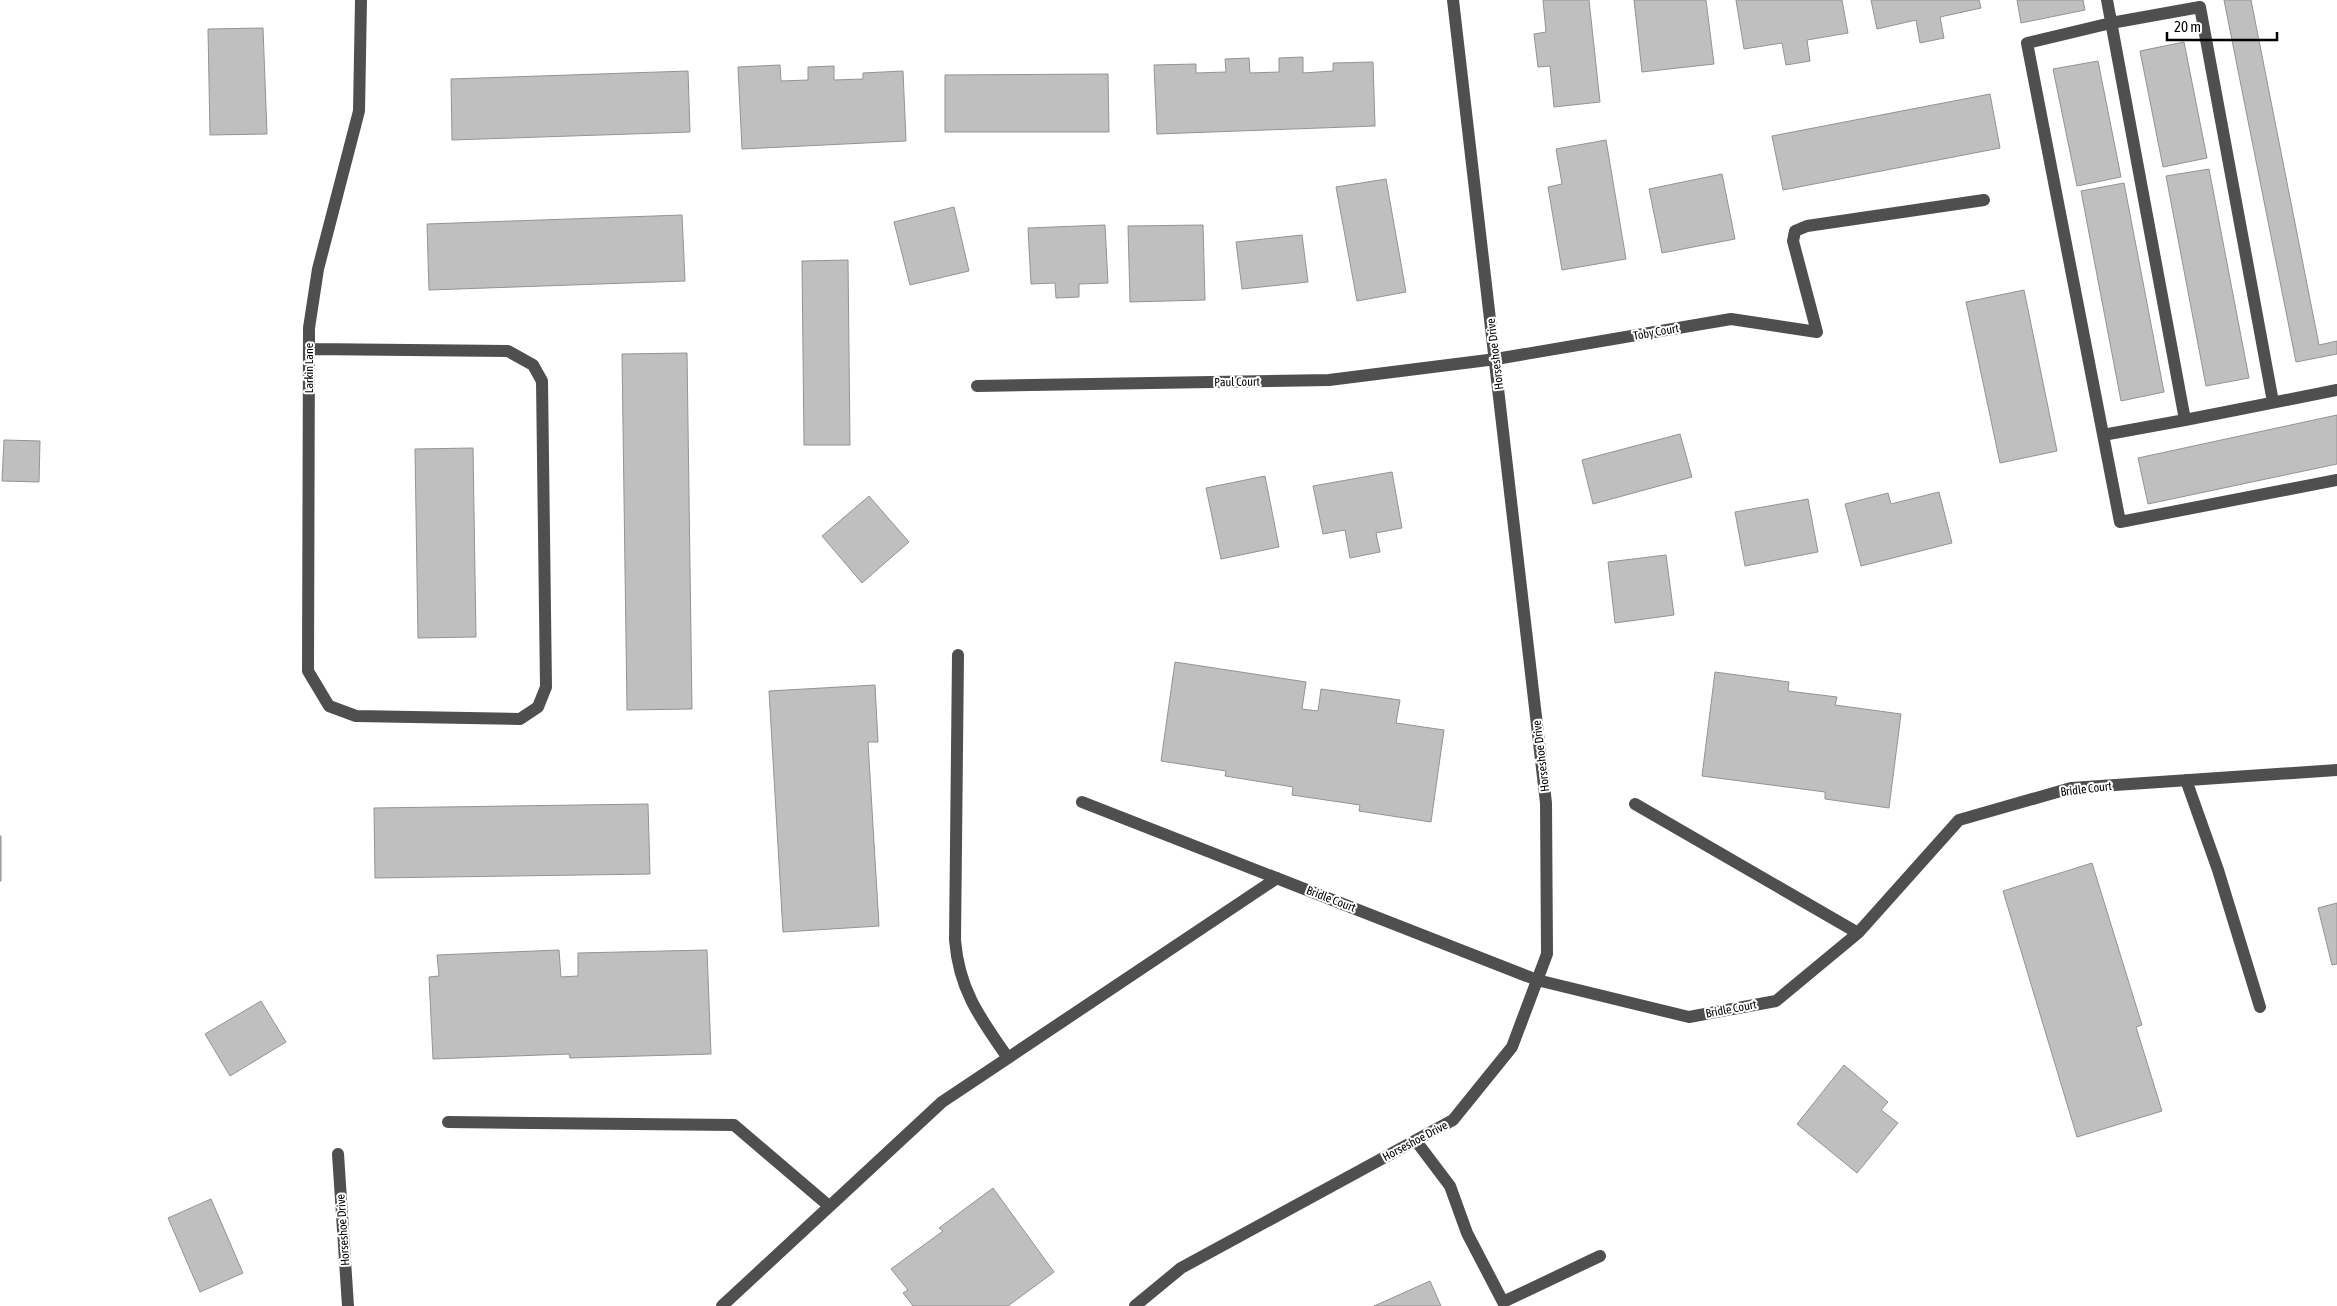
<svg xmlns="http://www.w3.org/2000/svg" width="2337" height="1306" font-family="'Asap Condensed',sans-serif">
<style>
.building{fill:#bfbfbf;stroke:#939393}
.lines{fill:none;stroke-linecap:round;stroke-linejoin:round}
.minor{stroke:#4f4f4f;stroke-width:12}
.labels{text-anchor:middle;stroke-width:4;stroke-linejoin:round;paint-order:stroke}
.street-label{font-size:12px;fill:#000;stroke:#fff}
</style>
<rect width="100%" height="100%" fill="#fff"/>
<path class="building" d="M1543,0H1589L1600,102L1554,107L1550,66L1538,67L1534,34L1546,32Z
M1634,0H1706L1714,64L1642,72Z
M1736,0H1842L1848,33L1807,40L1810,61L1786,65L1782,43L1744,49Z
M1871,0H1979L1981,8L1940,17L1944,38L1920,43L1916,20L1877,29Z
M2017,0H2083L2085,10L2021,23Z
M2224,0H2251L2319,345L2337,341V354L2296,362Z
M263,28L267,134L210,135L208,29Z
M2184,42L2207,158L2163,167L2140,51Z
M1303,57V73L1333,71V63L1373,62L1375,126L1157,134L1154,65L1196,64V73L1226,72L1225,59L1249,58L1250,73L1279,72V58Z
M2098,61L2121,177L2077,186L2053,69Z
M780,65L781,81L808,80V67L834,66V80L863,79V73L903,71L906,141L742,149L738,67Z
M688,71L690,132L452,140L451,79Z
M1108,74L1109,132H945V75Z
M1990,94L2000,148L1783,190L1772,136Z
M1606,140L1626,259L1562,270L1548,187L1562,184L1556,149Z
M2209,169L2249,378L2206,386L2166,176Z
M1722,174L1735,239L1662,253L1649,189Z
M1386,179L1406,292L1357,301L1336,187Z
M2124,183L2164,392L2121,401L2081,191Z
M954,207L969,271L910,285L894,222Z
M682,215L685,281L429,290L427,224Z
M1105,225L1108,283L1079,284V297L1056,298L1055,283L1031,284L1028,228Z
M1203,225L1205,300L1130,302L1128,226Z
M1302,235L1308,282L1242,289L1236,242Z
M848,260L850,445H804L802,261Z
M2024,290L2057,451L2000,463L1966,302Z
M687,353L692,709L627,710L622,354Z
M2337,415V464L2148,504L2138,458Z
M1680,434L1692,477L1593,504L1582,460Z
M4,440L40,441L39,482L2,481Z
M473,448L476,637L418,638L415,449Z
M1392,472L1402,528L1376,533L1380,552L1350,558L1345,530L1323,534L1313,486Z
M1265,476L1279,547L1221,559L1206,488Z
M1939,492L1952,543L1861,566L1845,504L1888,493L1891,504Z
M869,496L909,542L862,583L822,536Z
M1808,499L1818,552L1745,566L1735,512Z
M1666,555L1674,615L1615,623L1608,562Z
M1175,662L1306,682L1302,709L1318,711L1321,689L1400,700L1396,723L1444,730L1431,822L1359,811L1360,805L1292,795L1293,787L1225,776L1226,771L1161,761Z
M1715,672L1789,682L1788,691L1837,697L1835,705L1901,714L1889,808L1825,799V792L1702,776Z
M875,685L878,742H868L879,926L783,932L769,691Z
M648,804L650,874L375,878L374,808Z
M0,836H1V881H0Z
M2092,863L2142,1025L2136,1027L2162,1111L2077,1137L2003,891Z
M2337,903V964L2332,965L2318,908Z
M559,950L561,977L578,976V953L707,950L711,1054L570,1058L569,1054L433,1059L429,977L439,976L437,955Z
M261,1001L286,1042L230,1076L205,1034Z
M1844,1065L1888,1102L1881,1110L1898,1123L1857,1173L1797,1124Z
M993,1188L1054,1272L1008,1306H913L903,1293L908,1290L891,1269L943,1231L939,1228Z
M211,1199L243,1273L200,1292L168,1218Z
M1430,1281L1441,1306H1374Z"/>
<g class="lines">
<path class="minor" d="M2107,0L2185,420L2337,390
M309,349L508,351L533,365L542,381L546,687L538,707L520,719L356,716L329,706L308,671L309,328L318,269L359,111L361,0
M977,386L1329,380L1496,359L1731,319L1817,332L1793,241L1795,231L1807,226L1984,200
M2273,402L2200,7L2111,23L2027,43L2120,522L2337,480
M2103,435L2185,420
M958,655L955,940C959,990 980,1018 1008,1058
M2186,780L2218,870L2260,1007
M1082,802L1537,980L1689,1017L1776,1001L1858,933L1959,820L2071,788L2337,770
M1635,804L1858,933
M448,1122L734,1125L829,1206
M1416,1141L1450,1186L1467,1233L1503,1302L1600,1256
M338,1154L348,1306
M722,1306L942,1102L1277,878
M1135,1306L1181,1268L1453,1120L1512,1047L1547,954L1546,803L1453,0"/>
</g>
<g class="labels">
<g class="street-label">
<text transform="translate(1656 332) rotate(-10)" y="4">Toby Court</text>
<text transform="translate(1495 354) rotate(-97)" y="4">Horseshoe Drive</text>
<text transform="translate(309 368) rotate(-90)" y="4">Larkin Lane</text>
<text transform="translate(1237 382) rotate(-1)" y="4">Paul Court</text>
<text transform="translate(1541 756) rotate(-97)" y="4">Horseshoe Drive</text>
<text transform="translate(2086 789) rotate(-7)" y="4">Bridle Court</text>
<text transform="translate(1331 899) rotate(21)" y="4">Bridle Court</text>
<text transform="translate(1731 1009) rotate(-11)" y="4">Bridle Court</text>
<text transform="translate(1415 1141) rotate(-28)" y="4">Horseshoe Drive</text>
<text transform="translate(343 1230) rotate(-94)" y="4">Horseshoe Drive</text>
</g>
</g>
<path d="M2167 32v8h110v-8" fill="none" stroke="#000000" stroke-width="2.5"/>
<text x="2174" y="32" font-size="15" fill="#000000" stroke="#ffffff" stroke-width="4" paint-order="stroke">20 m</text>
</svg>
